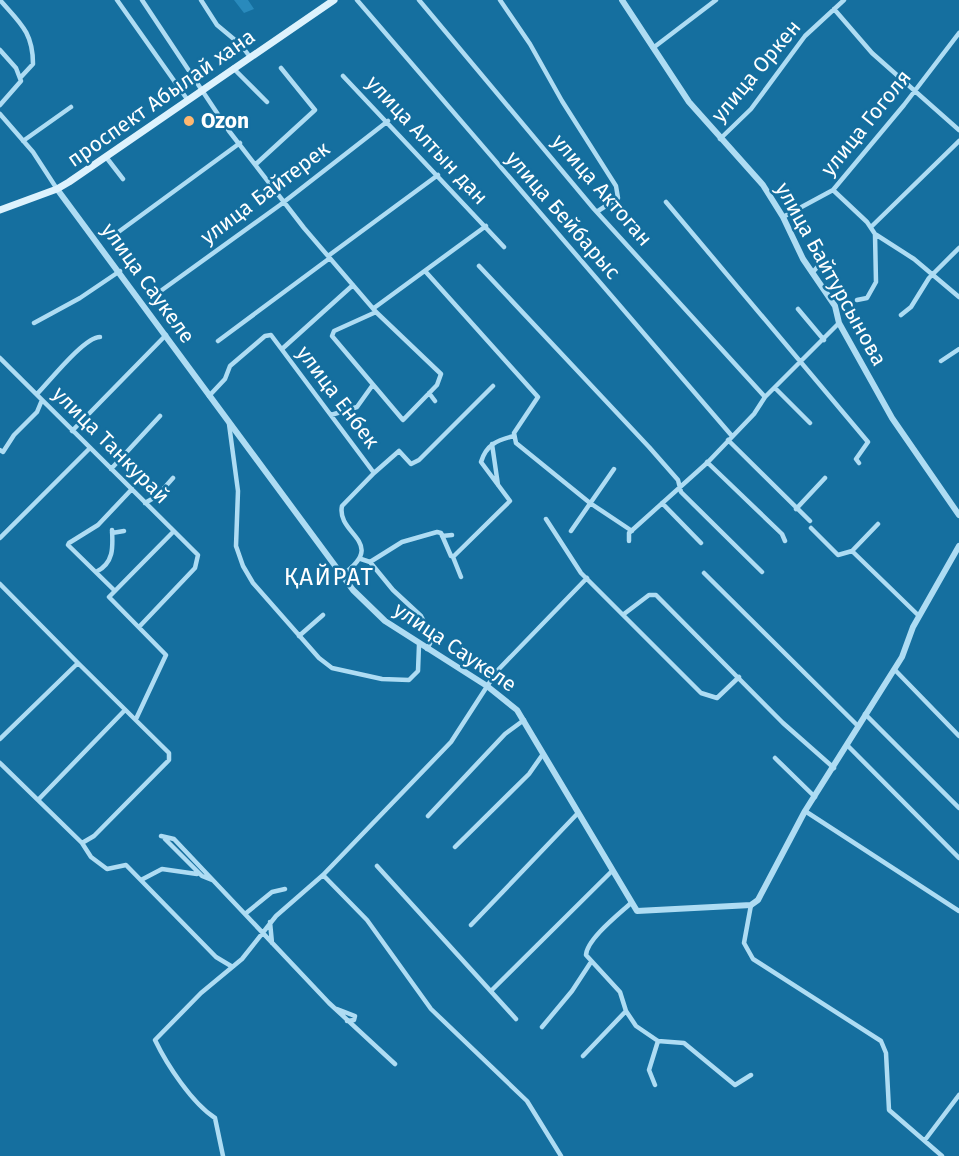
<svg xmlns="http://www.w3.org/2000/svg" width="959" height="1156" font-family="'Fira Sans',sans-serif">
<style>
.green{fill:#298abc}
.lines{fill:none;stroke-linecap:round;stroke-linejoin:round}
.minor{stroke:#aedcf3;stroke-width:4.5}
.tertiary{stroke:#aedcf3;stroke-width:6}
.secondary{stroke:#ddf2fd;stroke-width:7}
.poi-dot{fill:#ffb770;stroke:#156f9f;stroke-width:2}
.labels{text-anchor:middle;stroke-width:5;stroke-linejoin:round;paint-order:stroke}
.street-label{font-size:21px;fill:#fff;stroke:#156f9f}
.poi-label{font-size:21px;font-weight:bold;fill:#fff;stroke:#156f9f;text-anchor:start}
.quarter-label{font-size:24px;letter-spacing:1.5px;fill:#fff;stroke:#156f9f}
</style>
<rect width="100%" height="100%" fill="#156f9f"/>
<path class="green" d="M234,0H248L254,9L244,13Z"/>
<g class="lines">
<path class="minor" d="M0,0C20,23 33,32 33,64L21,77
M117,0L187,99
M142,0L229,131L304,228L376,312L441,374L437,385L403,420L332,336L334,331L376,312
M201,0L217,25L241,45L250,57
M357,0L732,436
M419,0L594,209L765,397
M500,0L530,44L562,101L616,186L618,198L598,211
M834,9L872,53L959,130
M653,48L716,0
M0,50L16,68L21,81L0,105
M233,68L267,102
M343,76L504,247
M0,114L33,152L57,189
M720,139L751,109L805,36L844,0
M23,141L71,107
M106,157L123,179
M256,164L315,110L281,68
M833,190L867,222L875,234L914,259L959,297
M666,202L868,442L856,459L859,463
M783,217L833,190L904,105L959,33
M871,227L959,141
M117,233L240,143
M328,256L438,175
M479,266L649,447L678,480L681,492L762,572
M425,271L538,397L514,433L516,443L590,503L632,531
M812,273L822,262
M162,290L280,205L388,121
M857,300L867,298L876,282L875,234
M374,308L486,226
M798,309L824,340
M901,315L911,307L929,278L959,248
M34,323L80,298L120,271
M218,341L330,258
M282,349L353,285
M0,358L198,555L195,568L139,627
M941,361L959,349
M775,388L810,423
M429,393L435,401
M37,394C49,382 84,337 100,337
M209,396L225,379L230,366L265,336L271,335L374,473L342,506C336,535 389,542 342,575
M331,415L357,407L372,386
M229,424L238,491L236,546L243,566L253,583L319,658L332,668L382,679L409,680L418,671L419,645
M72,431L166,335
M728,440L810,521
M492,444L498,485
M0,450L3,452L14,435L37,412L42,400
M707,462L782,534L785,541
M111,469L160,416
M374,473L399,451L411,464L419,460L493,386
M145,503L157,496L173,478
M662,503L701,543
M796,509L825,478
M546,519L581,573L701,693L717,698L739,677
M811,528L838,555L852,551L919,616
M571,531L614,469
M112,533L124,531
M442,536L452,535
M0,538L90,448
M629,541V533L708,462L754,414L765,397L839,323
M852,551L878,524
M453,557L461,577
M361,559L370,562L393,590L421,616L433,638L427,649
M370,562L402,542L437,532L441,533L451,556H454L510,501L481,462C486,445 497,440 514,436
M96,572C114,563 113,547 112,530
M704,573L858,726
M0,584L78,663
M115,591L68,545L69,543L98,525L132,489
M624,614L649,595H656L783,723L834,768
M299,636L323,615
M895,670L959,736
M865,714L959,808
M136,719L166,655L109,597L174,531
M0,739L78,663L169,753V760L94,836L82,843
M848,746L959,858
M775,758L815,797
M0,763L82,843L91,857L107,869L126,865L216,957L231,966
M38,800L125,710
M805,811L959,911
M428,816L505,734L524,720
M161,836L174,839L329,1003L395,1064
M165,839L202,876L212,880
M455,847L529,774L543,754
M377,866L516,1019
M323,875L367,920L431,1009L527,1101L561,1156
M141,880L162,869L197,874
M631,903C619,914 587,939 586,955L620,992L626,1011L636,1026L658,1041L684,1043L735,1085L751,1075
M751,905L744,943L753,959L881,1041L886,1053L889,1110L942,1156
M245,914L272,892L285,889
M270,922L272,943
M471,925L578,813
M491,991L612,871
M337,1009L355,1016L354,1020L347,1021
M542,1027L572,991L591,962
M583,1056L626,1011
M655,1085L649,1070L658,1041
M925,1140L959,1095
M223,1156L215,1118C192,1103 167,1065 155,1040L201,993L242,959L276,916L323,875L451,742L497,671L587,578"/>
<path class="tertiary" d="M622,0L689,102L763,185L783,217L803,259L835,306L839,323L892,418L959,515
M57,189L353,590L385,621L487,686L517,710L637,911L751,905L758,900L805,811L902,657L913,627L959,546"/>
<path class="secondary" d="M0,210L57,189L69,182L334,0"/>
</g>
<circle class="poi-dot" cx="189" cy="121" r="6"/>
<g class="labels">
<g class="street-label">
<text transform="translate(756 71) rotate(-50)" y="7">улица Оркен</text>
<text transform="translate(161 98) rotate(-35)" y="7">проспект Абылай хана</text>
<text transform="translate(866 123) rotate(-51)" y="7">улица Гоголя</text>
<text transform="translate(427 140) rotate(47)" y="7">улица Алтын дан</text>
<text transform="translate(602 190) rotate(49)" y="7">улица Актоган</text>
<text transform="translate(265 193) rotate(-37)" y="7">улица Байтерек</text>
<text transform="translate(563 215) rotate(49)" y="7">улица Бейбарыс</text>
<text transform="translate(831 274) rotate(61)" y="7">улица Байтурсынова</text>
<text transform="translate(148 283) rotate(54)" y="7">улица Саукеле</text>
<text transform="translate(338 397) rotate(53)" y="7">улица Енбек</text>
<text transform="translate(111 445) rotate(45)" y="7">улица Танкурай</text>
<text transform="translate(455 647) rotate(34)" y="7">улица Саукеле</text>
</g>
<g class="poi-label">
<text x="201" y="128">Ozon</text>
</g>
<g class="quarter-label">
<text x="329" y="585">ҚАЙРАТ</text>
</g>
</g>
</svg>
